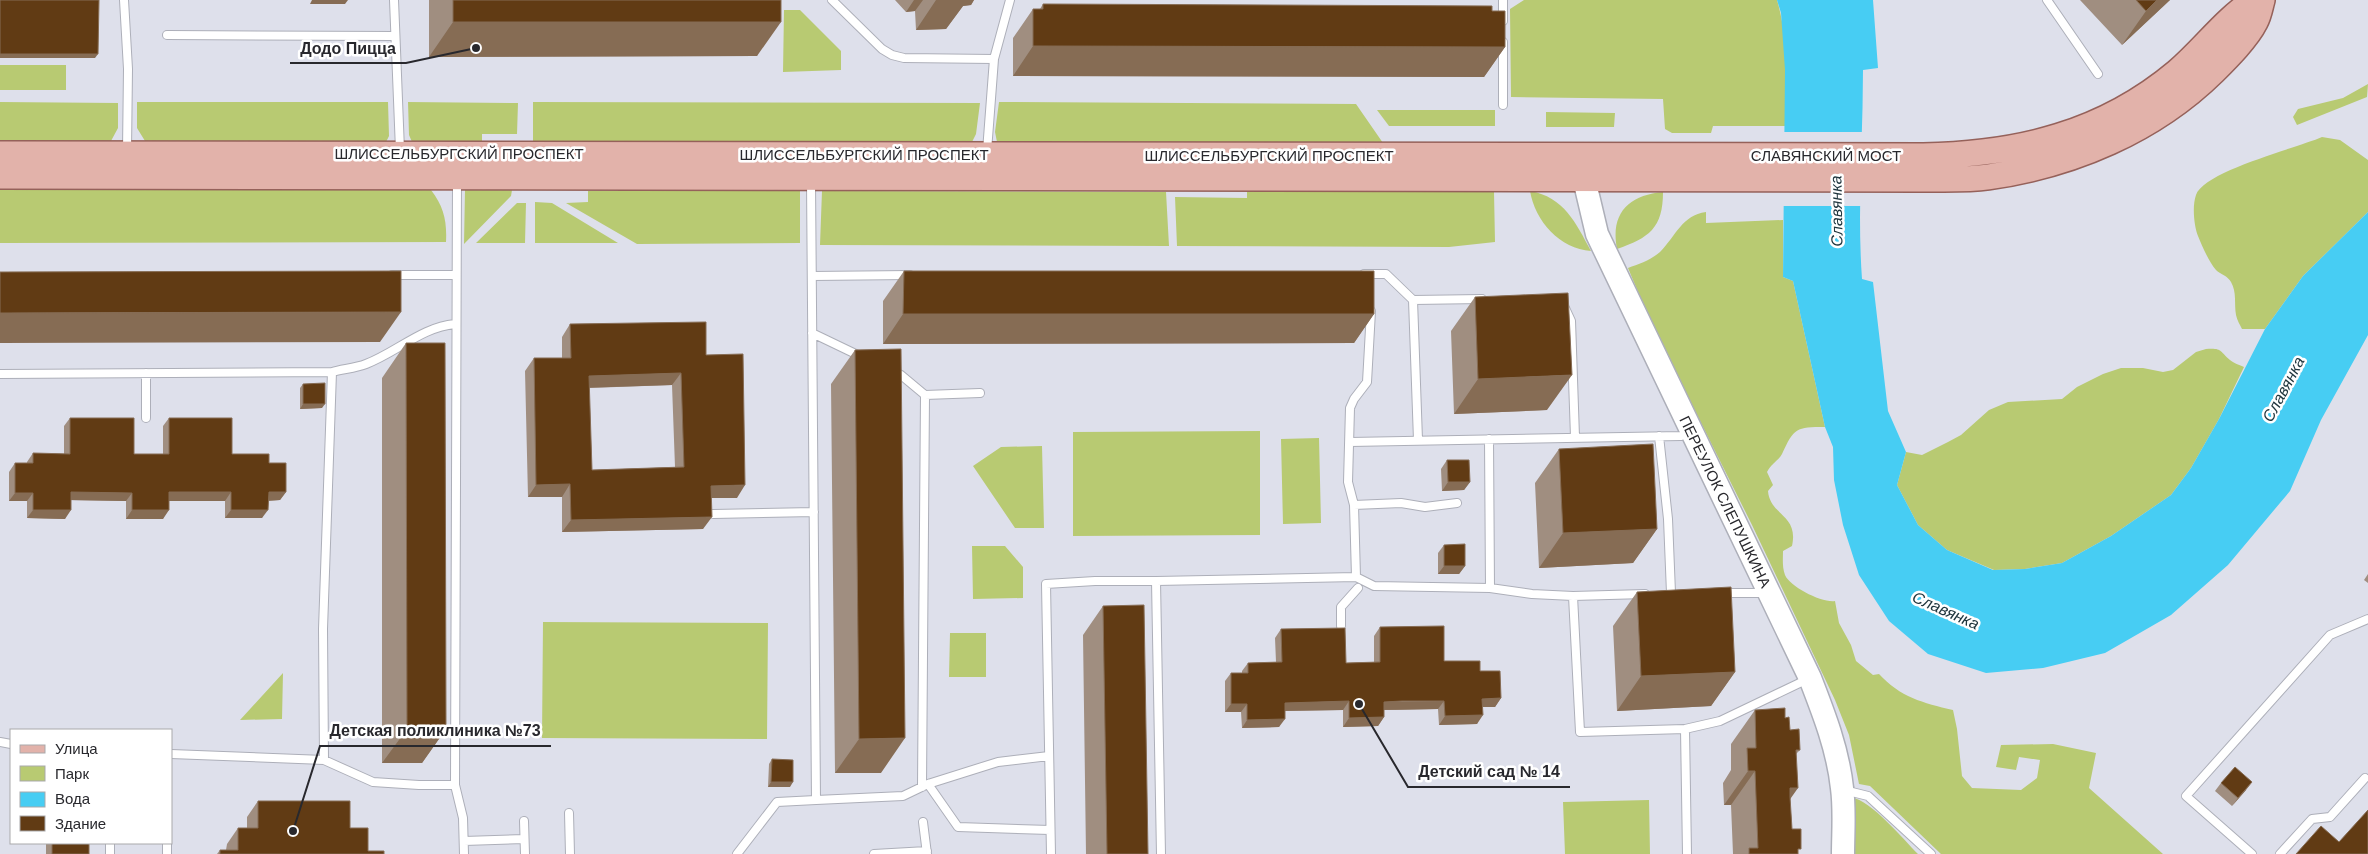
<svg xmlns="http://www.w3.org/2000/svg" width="2368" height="854" font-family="Arial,sans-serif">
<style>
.green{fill:#b8ca72}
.water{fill:#47cdf3}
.pier{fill:#dee0eb}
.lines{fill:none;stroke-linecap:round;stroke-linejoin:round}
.lane-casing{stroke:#adafb9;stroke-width:10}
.secondary-casing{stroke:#adafb9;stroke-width:25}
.primary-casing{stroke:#95615a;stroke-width:28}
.lane{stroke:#fff;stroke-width:8}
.secondary{stroke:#fff;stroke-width:22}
.primary{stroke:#e2b2aa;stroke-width:25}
.wall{fill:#a08e80;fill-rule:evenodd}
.shaded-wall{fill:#866c54}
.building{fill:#613b14;stroke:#866c54;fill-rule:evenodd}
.labels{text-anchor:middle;stroke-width:5;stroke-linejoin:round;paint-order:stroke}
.street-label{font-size:15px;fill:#28282d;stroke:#fff}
.water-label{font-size:16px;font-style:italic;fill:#21373f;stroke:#fff}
.leader{fill:none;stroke:#28282d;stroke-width:2}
.callout-dot{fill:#28282d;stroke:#fff;stroke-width:2}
.callout-label{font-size:16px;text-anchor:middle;font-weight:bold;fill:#28282d;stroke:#fff;stroke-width:5;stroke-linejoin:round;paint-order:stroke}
</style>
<rect width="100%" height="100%" fill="#dee0eb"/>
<path class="green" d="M1524,0H1777C1789,40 1786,85 1786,126H1713L1711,133H1672L1665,129L1663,99L1511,97L1510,9Z
M784,10H800L841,51V70L783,72Z
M0,65H66V90H0Z
M2368,84L2367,97L2297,125L2293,117L2298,109L2343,98Z
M0,102L118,103V128L111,141H0Z
M137,102H388L389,136L386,142L145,141L137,128Z
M408,102L518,103L517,134H482V142H412L409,135Z
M533,102L980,103L976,134L972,142H533Z
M999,102L1356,104L1383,143L997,142L995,132Z
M1377,110H1495V126H1389Z
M1546,112L1615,113L1614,127H1546Z
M2322,137L2340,140L2368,160V212L2303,276L2265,329H2242C2240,325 2237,320 2236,315C2234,303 2237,293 2231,282C2228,276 2220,274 2216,270C2209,262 2202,246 2198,236C2194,226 2192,206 2196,195C2204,171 2297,148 2322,137Z
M0,190H431C444,207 447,221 446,242L0,243Z
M465,190H512L511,196L464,244Z
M588,191H800V243L637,244L566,203L588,202Z
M822,191L1166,192L1169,246L820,245Z
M1247,191L1494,192L1495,242L1449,247L1177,246L1175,197L1247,198Z
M1530,191C1564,197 1576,223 1591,251C1560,249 1535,221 1530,191Z
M1663,192C1663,228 1649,238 1617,249C1610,213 1629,195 1663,192Z
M535,202L552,203L618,243H535Z
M517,203H526L525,243H476Z
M1706,212V223L1783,220V277L1793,281L1825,427C1796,427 1794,428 1782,454C1779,460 1771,464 1767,472L1773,485L1768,491C1770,516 1799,514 1792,546L1783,551C1783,559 1782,567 1785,575C1790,587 1822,603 1835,601L1839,623L1851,645L1856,661L1873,675L1879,674C1900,697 1923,703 1953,710L1957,729L1962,776L1972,788L2021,790L2037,778L2040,760L2019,757L2016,770L1996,767L2001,745L2053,744L2096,753L2089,788L2163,854H1941L1870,786L1859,784L1849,735L1835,700L1752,525L1651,323L1628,268C1639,264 1651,260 1660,252C1676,236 1682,215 1706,212Z
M2206,349C2223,348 2219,351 2230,360C2233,363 2240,365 2244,367L2219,419L2191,468L2171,495L2111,536L2062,563L2025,569L1994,570L1947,550L1918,525L1897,485L1906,452L1922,455L1948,442L1961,435L1989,410L2008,402L2062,399L2077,387L2103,374L2121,368H2143L2163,372L2173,370L2196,352Z
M1260,431V535L1073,536V432Z
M1319,438L1321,523L1283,524L1281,439Z
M1042,446L1044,528H1015L973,466L1001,447Z
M972,546H1005L1023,567V598L973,599Z
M543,622L768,623L767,739L542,738Z
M950,633H986V677H949Z
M283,673L282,719L240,720Z
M1851,797C1872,801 1903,839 1918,854H1852Z
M1649,800L1650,854H1565L1563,802Z"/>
<path class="water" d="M1777,0H1873L1878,68L1863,70C1863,140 1857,209 1862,279L1873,282L1888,411L1906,452L1897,485L1918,525L1947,550L1993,570L2025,569L2062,563L2111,536L2171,495L2191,468L2219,419L2265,329L2303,276L2368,212V335L2321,420L2290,491L2228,565L2171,615L2105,653L2043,668L1986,673L1928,654L1889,621L1859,575L1843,525L1834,480L1833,447L1825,427L1793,281L1783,277L1785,70L1781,13Z"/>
<path class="pier" d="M1783,132H1865L1862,206H1781Z"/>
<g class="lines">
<defs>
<path id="lane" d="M124,0L128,69L127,150
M394,0L400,150
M832,0L882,49L892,55L904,58L994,59
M2047,0L2098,74
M1503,21V0
M167,35L395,36
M1503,105V42
M987,151L994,59L1010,0
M457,179L455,785L463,818L464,854
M1364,274H1386L1413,300
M392,275H455
M812,276L910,275
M1565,308L1571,321L1575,437
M812,333L862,357
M893,371L901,375L925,395L980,393
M146,373V418
M0,374L332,372
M1659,436L1668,519L1671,593
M1418,440L1413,300L1482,299
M1350,442L1681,436L1689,433
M1354,505L1401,503L1425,507L1457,503
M713,514L814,512
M1356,577L1354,505L1348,482L1350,408L1354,399L1367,382L1371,311
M1490,588L1532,594L1573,596L1645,594
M1721,593H1765
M1573,596L1580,732L1685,729L1720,721L1808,679
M1341,626V607L1358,588
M1685,729L1687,854
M0,742L11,744
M171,754L324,760L373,782L419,785H455
M324,760L323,629L332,372C343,369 356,368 366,364C397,352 422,327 455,324
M928,784L958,827L1050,830
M922,787L925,395
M1844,790L1868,796L1931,854
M816,800L903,796L928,784L998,762L1049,756
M569,813L570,854
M524,821L525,854
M923,822L927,854
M464,841L524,839
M110,843V854
M167,843V854
M737,854L777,802L816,800L811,182
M874,854L927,851
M1051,854L1046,584L1095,581H1156
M1161,854L1156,581L1356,577L1374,586L1490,588L1489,439
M2252,854L2186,796L2330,635L2368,619
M2280,854L2312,819L2330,817L2365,778"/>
<path id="secondary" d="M1583,160L1584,179L1597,234L1810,678C1824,714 1838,750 1842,788C1845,810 1843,833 1843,854"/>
<path id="primary" d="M0,154L1923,156C2019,154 2103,134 2177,72C2204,49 2225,19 2255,0
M0,176L1923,179C1944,179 1967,180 1988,177C2072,165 2153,131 2214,71C2227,58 2247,38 2255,22C2259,15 2260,7 2262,0"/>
</defs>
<use href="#lane" class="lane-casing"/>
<use href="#secondary" class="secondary-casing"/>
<use href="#primary" class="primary-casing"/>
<use href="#lane" class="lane"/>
<use href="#secondary" class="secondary"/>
<use href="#primary" class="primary"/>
</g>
<path class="wall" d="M429,0H781L757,56L429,57Z
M895,0H974L971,5L963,6L946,29L916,30L915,11L906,12Z
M2080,0H2170L2122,45Z
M1043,4L1492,11L1505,47L1484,77L1013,76V38L1033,9H1040Z
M904,271L1374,314L1354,343L883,344V301Z
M1475,297L1547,410L1454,414L1451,331Z
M570,324L706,355L737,498H711L703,529L562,532V497H528L525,371L534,358H562V337ZM672,385L675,467L592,470L589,388Z
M406,343L446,729L422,763H382V378Z
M855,350L881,773H835L831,384Z
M303,384L322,408L300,409V388Z
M70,418L134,454H163V426L169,418L232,454L269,463L286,492L280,500L268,501L262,518H225V501L182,500L169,501L163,519H126V501L71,500L65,519L27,518V501H9V472L15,463H27V462L33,453L64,454V426Z
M1559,449L1657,529L1633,563L1539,568L1535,483Z
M1447,460L1470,482L1464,490L1442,491L1441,469Z
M1444,545L1465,566L1459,574H1438V553Z
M2368,574V583L2364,580Z
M1637,592L1735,672L1711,706L1617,711L1613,626Z
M1103,606L1148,854H1086L1083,635Z
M1380,627L1444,661L1480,671L1501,698L1495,707H1483L1477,724L1439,725L1438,709L1396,710H1384V717L1378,726L1343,727V710L1285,711L1279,727L1242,728L1241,712H1225V681L1231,673H1242V671L1248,663L1276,662L1275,638L1281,629L1346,663L1374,662V636Z
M1755,710L1785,718L1790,730L1800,750L1796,754L1790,799L1792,829L1798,854H1733L1731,805H1724L1723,783L1731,770V744Z
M772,759L790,787H768L769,764Z
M2221,783L2246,790L2232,806L2215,791Z
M258,801L350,828L368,851L384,854H217L220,850H226L227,844L238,828H247V817Z
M46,843H89V854H46Z"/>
<path class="shaded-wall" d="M312,0H348L345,4H310Z
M914,0H923L915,11L906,12Z
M936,0H974L971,5L963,6L946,29L916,30Z
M2157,0H2170L2122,45L2146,11Z
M453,22H781L757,56L429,57Z
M1033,46L1505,47L1484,77L1013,76Z
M0,54H98L95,58H0Z
M401,312L380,342L0,343V313Z
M903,314H1374L1354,343L883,344Z
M681,373L672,385L580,388L589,376Z
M1572,375L1547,410L1454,414L1478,379Z
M303,404H325L322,408L300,409Z
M1448,482H1470L1464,490L1442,491Z
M570,484L562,497H528L536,485Z
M745,485L737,498H702L711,486Z
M71,492L132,493L126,501L65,500Z
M169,492H231L225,501H163Z
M269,492H286L280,500L263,501Z
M15,493H33L27,501H9Z
M33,510H71L65,519L27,518Z
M132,510H169L163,519H126Z
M231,510H268L262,518H225Z
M712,517L703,529L562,532L571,520Z
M1657,529L1633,563L1539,568L1563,533Z
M1444,566H1465L1459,574H1438Z
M1735,672L1711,706L1617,711L1641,676Z
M1501,698L1495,707H1476L1482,699Z
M1349,701L1343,710L1279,711L1285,703Z
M1444,701L1438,709L1378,710L1384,702Z
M1231,704H1247L1241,712H1225Z
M1483,715L1477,724L1439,725L1445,716Z
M1384,717L1378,726L1343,727L1349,718Z
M1285,719L1279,727L1242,728L1247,720Z
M407,729H446L422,763H382Z
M905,738L881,773H835L859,739Z
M1748,771H1755L1731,805H1724Z
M771,782H793L790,787H768Z
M2252,782L2246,790L2232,806L2238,798Z
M1790,788H1798L1774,822Z"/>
<path class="building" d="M0,0H99L98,54H0Z
M453,0H781V22H453Z
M2136,0H2157L2146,11Z
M1043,4L1492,6V11H1505V47L1033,46V9H1043Z
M401,271V312L0,313V272Z
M904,271H1374V314H903Z
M1568,293L1572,375L1478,379L1475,297Z
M706,322V355L743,354L745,485L711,486L712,517L571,520L570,484L536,485L534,358H571L570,324ZM681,373L684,467L592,470L589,376Z
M406,343H445L446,729H407Z
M901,349L905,738L859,739L855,350Z
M325,383V404H303V384Z
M70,418H134V454H169V418H232V454H269V463H286V492H269L268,510H231V492H169V510H132V493L71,492V510H33V493H15V463H33V453L70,454Z
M1653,444L1657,529L1563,533L1559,449Z
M1447,460H1469L1470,482H1448Z
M1465,544V566H1444V545Z
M1731,587L1735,672L1641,676L1637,592Z
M1144,605L1148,854H1107L1103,606Z
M1444,626V661H1480V671H1500L1501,698L1482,699L1483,715L1445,716L1444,701H1402L1384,702V717L1349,718V701L1285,703V719L1247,720V704H1231V673H1248V663L1282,662L1281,629L1345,628L1346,663L1380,662V627Z
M1785,708V718L1789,717L1790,730L1799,729L1800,750H1796L1798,788H1790V797L1792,829H1801V849H1798V854H1749V848H1758L1755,771H1748L1747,748H1756L1755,710Z
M772,759L793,760V782H771Z
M2235,767L2252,782L2238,798L2221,783Z
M258,801H350V828H368V851H384V854H220V850H238V828H258Z
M2368,810V854H2296L2321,826L2339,842Z
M52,843H89V854H52Z"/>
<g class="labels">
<g class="street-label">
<text x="459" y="159">ШЛИССЕЛЬБУРГСКИЙ ПРОСПЕКТ</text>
<text x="864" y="160">ШЛИССЕЛЬБУРГСКИЙ ПРОСПЕКТ</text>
<text x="1269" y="161">ШЛИССЕЛЬБУРГСКИЙ ПРОСПЕКТ</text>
<text x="1826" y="161">СЛАВЯНСКИЙ МОСТ</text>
<text transform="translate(1725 502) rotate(64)" y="5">ПЕРЕУЛОК СЛЕПУШКИНА</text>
</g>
<g class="water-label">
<text transform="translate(1836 211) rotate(-91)" y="6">Славянка</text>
<text transform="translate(2283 389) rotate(-62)" y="6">Славянка</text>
<text transform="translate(1946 610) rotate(24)" y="6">Славянка</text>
</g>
</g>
<path class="leader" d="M476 48L406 63H290M293 831L320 746H551M1359 704L1408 787H1570"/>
<g class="callout-dot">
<circle cx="476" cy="48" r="5"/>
<circle cx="293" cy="831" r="5"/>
<circle cx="1359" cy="704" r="5"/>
</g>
<g class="callout-label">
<text x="348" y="54">Додо Пицца</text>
<text x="435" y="736">Детская поликлиника №73</text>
<text x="1489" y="777">Детский сад № 14</text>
</g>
<rect x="10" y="729" width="162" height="115" fill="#ffffff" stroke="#a9a9ab"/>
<rect x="20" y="745" width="25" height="8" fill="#e2b2aa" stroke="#a9a9ab"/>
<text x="55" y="754" font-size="15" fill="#28282d">Улица</text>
<rect x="20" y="766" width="25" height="15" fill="#b8ca72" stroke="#a9a9ab"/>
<text x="55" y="779" font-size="15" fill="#28282d">Парк</text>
<rect x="20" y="792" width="25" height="15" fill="#47cdf3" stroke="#a9a9ab"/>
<text x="55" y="804" font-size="15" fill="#28282d">Вода</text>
<rect x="20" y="816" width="25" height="15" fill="#613b14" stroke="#a9a9ab"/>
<text x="55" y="829" font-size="15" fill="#28282d">Здание</text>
</svg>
